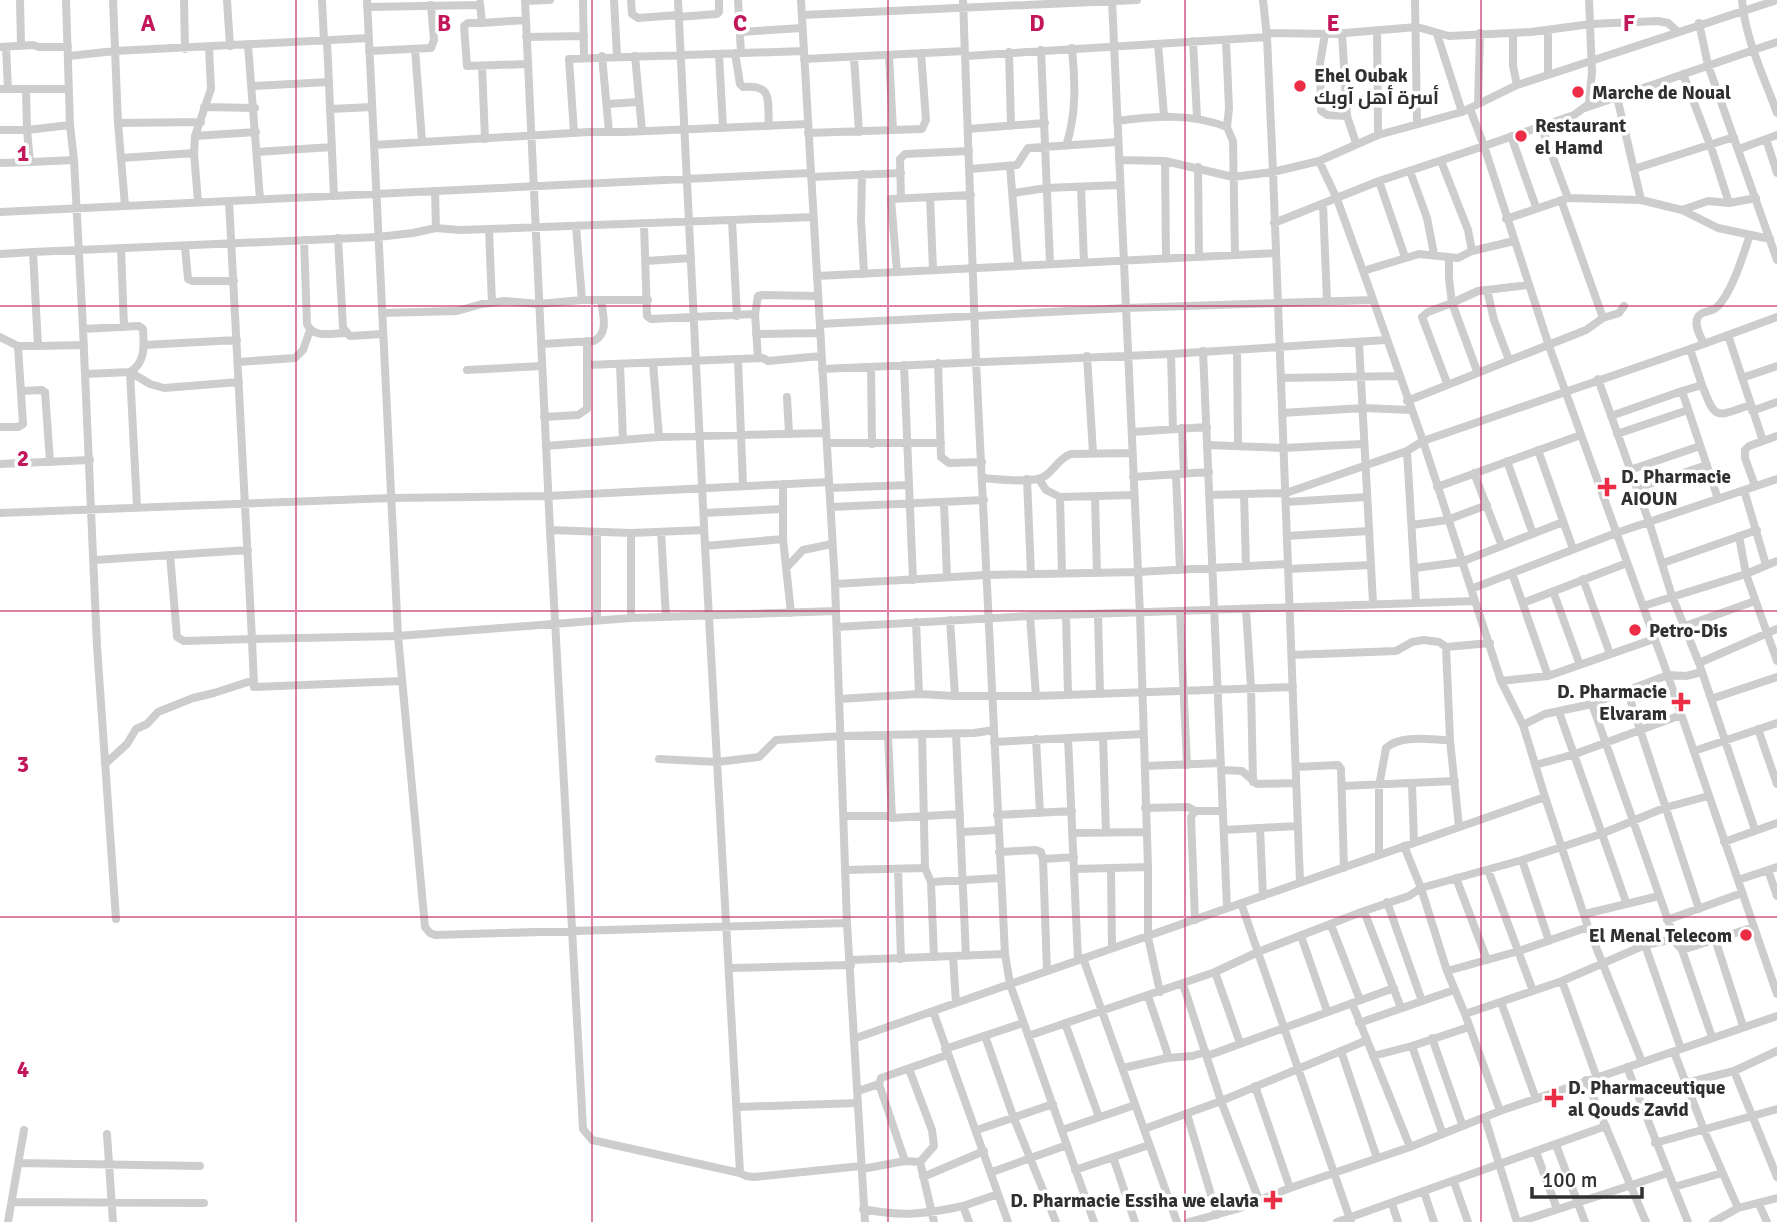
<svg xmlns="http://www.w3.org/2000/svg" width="1777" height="1222" font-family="Signika,Cairo,sans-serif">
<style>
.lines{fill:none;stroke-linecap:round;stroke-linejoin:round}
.minor{stroke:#cdcdcd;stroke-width:8}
.grid{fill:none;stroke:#c2185b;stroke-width:2;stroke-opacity:0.55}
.poi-dot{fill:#eb2d46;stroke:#fff;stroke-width:2.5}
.labels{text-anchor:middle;stroke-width:7;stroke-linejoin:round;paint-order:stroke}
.poi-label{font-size:19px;font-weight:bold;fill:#303030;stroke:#fff;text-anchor:start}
.grid-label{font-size:23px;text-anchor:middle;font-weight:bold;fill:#c2185b;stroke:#fff;stroke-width:7;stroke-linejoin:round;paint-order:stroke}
</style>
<rect width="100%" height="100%" fill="#fff"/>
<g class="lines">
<path class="minor" d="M20,0L21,45
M66,0L70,125L74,160L83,329L97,646L116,919
M113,0L118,123L125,206
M184,0L185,49
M227,0L230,46
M322,0L324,41
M367,0L398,636L425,927L430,933L435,935L847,923
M525,0L550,530L583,1129L592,1140L740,1173
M583,0L584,57
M614,0L617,56
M631,0L632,14L638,18L678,15
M678,0L705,546L740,1173L746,1176L754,1177L861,1166
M738,0L741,52
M801,0L835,584L847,923L865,1222
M963,0L976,361L1005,954L1010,984L1094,1222
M1112,0L1140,614L1148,867V937L1160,992
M1263,0L1267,37L1273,172L1300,882
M1415,0L1417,123
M1589,0L1592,72L1589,104L1574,115L1484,146L1549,346L1666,670L1777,994
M1742,0C1745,38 1764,77 1777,113
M525,1L550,0
M480,3L482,23L526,20
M367,7L480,5
M802,15L1137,0
M678,17L717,14L719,12V0
M482,23H468L464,26L467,66L528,64
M1699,23L1708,65L1777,260
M1377,30L1378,135
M1548,30V75
M740,32L802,28
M1267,33L1333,34L1417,27L1449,36L1531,32L1591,24L1658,21L1668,23L1677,31
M1342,33L1347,116
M1513,33V66L1517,85
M1325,34L1320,63L1321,111L1327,115L1347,116L1356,143
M1437,34L1462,112
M526,37L584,36
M1226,40L1229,108L1227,127
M327,41L334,196
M1193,41L1197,117
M1158,44L1164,115
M248,45L260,199
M0,47L33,45L39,47H68
M6,47L8,89
M415,49L422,141
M1041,50L1050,264
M369,51L431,48L434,40L431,5
M1009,52L1011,126
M735,53L740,84L743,87C774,84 767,101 769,126
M719,54L723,128
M69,56L115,51L369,38
M602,56L609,132
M635,56L642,131
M889,56L893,130
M966,56L1267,37
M854,57L859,132
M804,59L965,51
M482,66L485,139
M252,86L329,82
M0,89H68
M26,89L27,130L70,125
M1617,97L1641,200
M607,104L639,102
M1478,104L1480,33
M204,107L255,108
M1585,108L1777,42
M330,109L372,107
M1117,121C1156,116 1190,113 1227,127L1233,141L1235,255
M118,123L201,122
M1541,126L1568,198
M968,129L1045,123
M0,130H27L30,162L74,160
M574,133L569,59L804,51
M808,133L922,129L926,120L921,53
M195,136L256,132
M1511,136L1536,207
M1766,139L1777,173
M374,145L589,132H624L808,124
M1066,146C1077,113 1075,82 1072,48
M1739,149L1777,135
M257,152L332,147
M121,158L194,153
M1119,160L1165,161L1233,177L1273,172L1319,161L1378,135L1462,112L1517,85L1548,75L1777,0
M1165,161L1166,259
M1319,161L1337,199L1363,271L1423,441L1501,681L1523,725L1545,797L1588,927L1642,1062
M1441,161L1468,230L1472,251
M0,163L30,162
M1010,166L1018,265
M1198,167L1199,257
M970,169L1017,165L1028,148L1118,142
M1634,169L1734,137
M1410,171L1427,218L1434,254
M862,174L861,220L864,274
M811,177L901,173
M1379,181L1405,257
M1081,187L1084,263
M435,191L436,228L460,230L813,217
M1014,193L1046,188L1119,185
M930,197L933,270
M901,198L900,159L905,154L969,151
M229,201L252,639L398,636L631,618L836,611
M198,202L194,153L195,136L211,89L209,48
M1729,203L1756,198
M1323,204L1327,301
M1682,210L1718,228L1770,239
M0,212L811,173
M1506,219L1568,198L1641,200L1682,210L1708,201L1729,203L1712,150L1683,74
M732,221L737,316
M1274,223L1379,181L1484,146L1470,109
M644,224L647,316L651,319L755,314L758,358
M576,226L582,300
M489,229L492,303
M338,238L343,328L350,336L383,334
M304,240L307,324C313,339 333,333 346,333
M185,247L188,279L192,281H234
M121,249L124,327
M0,254L33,252
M646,261L691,258
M1363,271L1419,254L1458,258L1472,251L1514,241
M897,272L891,199L971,195
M817,276L1275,253
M1487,290L1494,320L1509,360
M382,313L457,311L482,304L505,301L539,304L582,300H648
M755,314L758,296L763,295L818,296
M1603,318L1619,313L1624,306
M820,324L1126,308L1373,300
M83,329L139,326L143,329C144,346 146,362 130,372L137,507
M756,334L820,333
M1728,335L1763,441L1777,436
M0,337L18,346
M1359,343L1373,603
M541,344L594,341C609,333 603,315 601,300
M1704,344C1701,337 1693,325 1698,317C1702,310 1711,313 1717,307C1732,293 1743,255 1750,235
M84,345L38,346L33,252L378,237L413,233L436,228
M144,345L237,340
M1237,350L1238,445
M1203,351L1227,908
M1171,354L1173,429
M1087,356L1093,453
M738,359L743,486
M238,362L295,358L303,350L310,330
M653,363L659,437
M938,363L941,457L949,463L982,462
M620,364L623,440
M588,365L763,358L768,361L821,356
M904,365L913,580
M871,367L872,444
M822,369L1171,354L1386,340
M467,370L542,366
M1477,371L1452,303L1478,291L1528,285
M86,374L130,372L150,384L164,388L239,382
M1281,378L1399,376
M1742,378L1777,366
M1598,379L1649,522L1672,596L1699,663L1755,830
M1447,383L1422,317L1428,312L1452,303L1449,279V257
M1702,385C1716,421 1715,417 1750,405
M21,391L42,390L45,392L50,462
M1682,391L1702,385L1690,349
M787,397L789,434
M1407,401L1586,330L1603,318L1561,200
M1752,411L1777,402
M1282,413L1363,408L1411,410
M1611,416L1682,391L1718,499
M544,417L578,415L587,409V341
M0,427H18L23,424L18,346H38
M1182,428L1184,474
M1132,432L1207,427
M1617,434L1688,410
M827,443H941
M1207,445L1283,448L1363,444
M546,446L659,437L826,433
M1538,450L1573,549
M1407,451L1416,602
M1507,461L1533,534
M0,464L90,460
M1630,470L1700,446
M1474,473L1502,546
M1176,474L1180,570
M1133,477L1209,472
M982,478C997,479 1034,484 1045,476C1055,469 1059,458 1071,454L1132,453
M1027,479L1031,574
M1039,479L1046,490L1060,497L1134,495
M783,484V539L791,613
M1755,486L1745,458V450L1749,446L1763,441
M1437,487L1581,435
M829,488L909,485
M1637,488L1707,465
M1744,490L1766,565
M1244,494L1246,566
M1210,495L1286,493L1407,451L1423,441L1690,349L1777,317
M1060,497L1062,573
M1095,497L1097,573
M1286,502L1367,497
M944,503L947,577
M831,507L984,500
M0,513L391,498L548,496L829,482
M704,513L782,509
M1412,525L1447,520L1487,505
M550,530L631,533L704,530
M597,532V620
M661,532L666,617
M1287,536L1369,531
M1739,536L1746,574L1777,661
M705,546L783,539
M170,555L177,637L184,641L252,639L254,687L402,681
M95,560L248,550
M1663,563L1757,530
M788,566L803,550L832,544
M1415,568L1461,562L1563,522
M1288,569L1371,565
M1512,573L1548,676
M1583,579L1610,654
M835,584L986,575L1137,572L1287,564
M1471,589L1616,533L1777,479
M1553,591L1580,665
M1523,603L1627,563
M1643,606L1746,574L1777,561
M1246,609L1251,688L1253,782
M1180,612L1187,765
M1098,615L1100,693
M1030,616L1036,696
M1066,616L1068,694
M631,618V533
M950,620L955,696
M916,622L919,694
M1685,626L1755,601
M837,627L1030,616L1475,601
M1446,647L1450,740L1459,827
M1292,655L1396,651L1412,642L1424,640L1439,642L1446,647L1490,643
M1699,663L1777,629
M1501,681L1548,676L1654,639
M1627,690L1699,909
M840,699L919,694L955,696H1036L1293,687
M1711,699L1777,677
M1592,704L1676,943L1682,950L1754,927
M1559,712L1626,902
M1523,725L1545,714L1592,704L1668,675L1686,676L1702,672
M1758,729L1777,784
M922,734L925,868L931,882L934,957
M956,734L966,956
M888,736L892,818L960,814
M1103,737L1106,833
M1068,738L1078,960
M1036,739L1040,813
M994,742L1143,734
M1694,751L1777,723
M659,759L717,762L759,757L776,740L842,736L974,733L994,730
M105,764L127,744L136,729L147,724L158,712L193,698L214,693L254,680
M1535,765L1575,754L1681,715
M1145,766L1221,763
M1296,767L1338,765L1341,769L1344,868
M1222,770L1242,771L1257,784L1296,783
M1412,784L1414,843
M1342,786L1455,781
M1145,808L1188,807L1195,811
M997,815L1072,811
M844,816H891
M1224,830L1260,828
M961,832L998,830
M1072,833L1146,832
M1724,842L1777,823
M1404,846L1421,888L1447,971L1465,1014L1500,1111
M999,852L1036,850L1041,852L1043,859L1047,971
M1379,855V786L1386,748C1401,734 1431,740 1450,740
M1043,859L1074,857
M1522,860L1549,941
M898,869L901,959
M1075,869L1148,867
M1111,869L1112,948
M845,870L925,868
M1488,870L1533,991
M1768,870L1777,896
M1456,878L1487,960
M1738,880L1777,867
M931,882L1000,878
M1263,896L1260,828L1298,826
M1387,902L1422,1001
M1241,903L1351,1222
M1364,911L1401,1008
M1585,914L1659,896
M1195,920L1191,817L1195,811H1223
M1667,920L1742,893
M1331,925L1360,1000
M1301,936L1327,1011
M1715,939L1743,1026
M1645,945L1681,1049
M1682,950L1712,1037
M953,956L956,1003
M1083,958L1177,1222
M850,960L1005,954
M729,968L851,965
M1447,971L1519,951L1588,927
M1215,972L1240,1043
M1562,981L1597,1078
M1183,984L1221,1101L1259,1200
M1501,1002L1536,1099
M1352,1003L1410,1147
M933,1011L1008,1222
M1465,1014L1562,981L1645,945L1674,939
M1065,1023L1099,1117
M1359,1023L1454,990
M985,1036L1013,1116L1056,1222
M1028,1036L1215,972L1258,952L1364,911L1409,896L1421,888L1522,860L1601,834L1664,808L1708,796
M856,1038L1545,797
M1432,1038L1462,1124
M1412,1046L1442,1132
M945,1049L1023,1023
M1341,1051L1377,1158
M1674,1052L1704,1130L1738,1208
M1207,1056L1394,988
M1373,1056L1412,1046L1469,1027
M1167,1058L1192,1056L1206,1052
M1627,1067L1674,1187L1722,1173
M1123,1068L1167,1058V1052L1148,996
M1734,1071L1777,1177
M1586,1080L1646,1222
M1686,1083L1734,1071L1777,1051
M1255,1086L1290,1188
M858,1091L879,1084
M737,1107L858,1103
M1187,1114L1217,1215
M1485,1118L1517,1222
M1144,1129L1221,1101L1365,1041
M977,1130L1053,1104
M1062,1130L1135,1105
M107,1134L113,1222
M1655,1143L1777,1109
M1556,1145L1585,1222
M1536,1152L1557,1209
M1113,1157L1135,1222
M905,1161L920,1162L934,1146L932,1130L909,1069
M920,1162L934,1222
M19,1163L200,1166
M862,1169L905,1161L879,1084L881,1078L947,1055
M1075,1170L1149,1145
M992,1172L1067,1145
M923,1177L984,1151
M1454,1182L1468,1222
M1674,1187L1688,1222
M1424,1192L1434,1222
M12,1202L204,1203
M1392,1204L1398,1222
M1759,1204L1767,1222
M863,1209C902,1217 926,1214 963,1206
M8,1222L24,1130
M969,1222L963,1206L998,1194
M1189,1222L1237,1209L1290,1188L1410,1147L1500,1111L1777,1016
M1337,1222L1606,1126
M1519,1222L1668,1173
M1713,1222L1738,1208L1777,1198"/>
</g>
<path class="grid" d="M296,0V1222M592,0V1222M888,0V1222M1185,0V1222M1481,0V1222M0,306H1777M0,611H1777M0,917H1777"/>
<g class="poi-dot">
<circle cx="1300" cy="86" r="7"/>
<circle cx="1578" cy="92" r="7"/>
<circle cx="1521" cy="136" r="7"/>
<path d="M1603.5 476.5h7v7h7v7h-7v7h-7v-7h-7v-7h7z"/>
<circle cx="1635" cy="630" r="7"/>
<path d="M1677.5 691.5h7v7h7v7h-7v7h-7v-7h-7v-7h7z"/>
<circle cx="1746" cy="935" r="7"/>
<path d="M1550.5 1087.5h7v7h7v7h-7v7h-7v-7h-7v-7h7z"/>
<path d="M1269.5 1189.5h7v7h7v7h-7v7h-7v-7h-7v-7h7z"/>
</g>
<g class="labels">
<g class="poi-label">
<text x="1314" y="82">Ehel Oubak<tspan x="1314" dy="22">أسرة أهل آوبك</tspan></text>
<text x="1592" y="99">Marche de Noual</text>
<text x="1535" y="132">Restaurant<tspan x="1535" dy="22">el Hamd</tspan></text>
<text x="1621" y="483">D. Pharmacie<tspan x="1621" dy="22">AIOUN</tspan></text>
<text x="1649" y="637">Petro-Dis</text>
<text x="1667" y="698" text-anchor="end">D. Pharmacie<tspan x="1667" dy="22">Elvaram</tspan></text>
<text x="1732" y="942" text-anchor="end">El Menal Telecom</text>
<text x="1568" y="1094">D. Pharmaceutique<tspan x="1568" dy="22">al Qouds Zavid</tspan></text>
<text x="1259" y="1207" text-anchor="end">D. Pharmacie Essiha we elavia</text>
</g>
</g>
<g class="grid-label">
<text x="148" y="31">A</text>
<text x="444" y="31">B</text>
<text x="740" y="31">C</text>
<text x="1037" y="31">D</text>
<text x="1333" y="31">E</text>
<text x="1629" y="31">F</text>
<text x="23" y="161">1</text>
<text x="23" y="466">2</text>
<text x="23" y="772">3</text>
<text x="23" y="1077">4</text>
</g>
<path d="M1532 1187v10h110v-10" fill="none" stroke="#303030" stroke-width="3.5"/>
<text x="1542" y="1187" font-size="21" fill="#303030" stroke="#ffffff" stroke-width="5" paint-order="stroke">100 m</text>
</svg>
